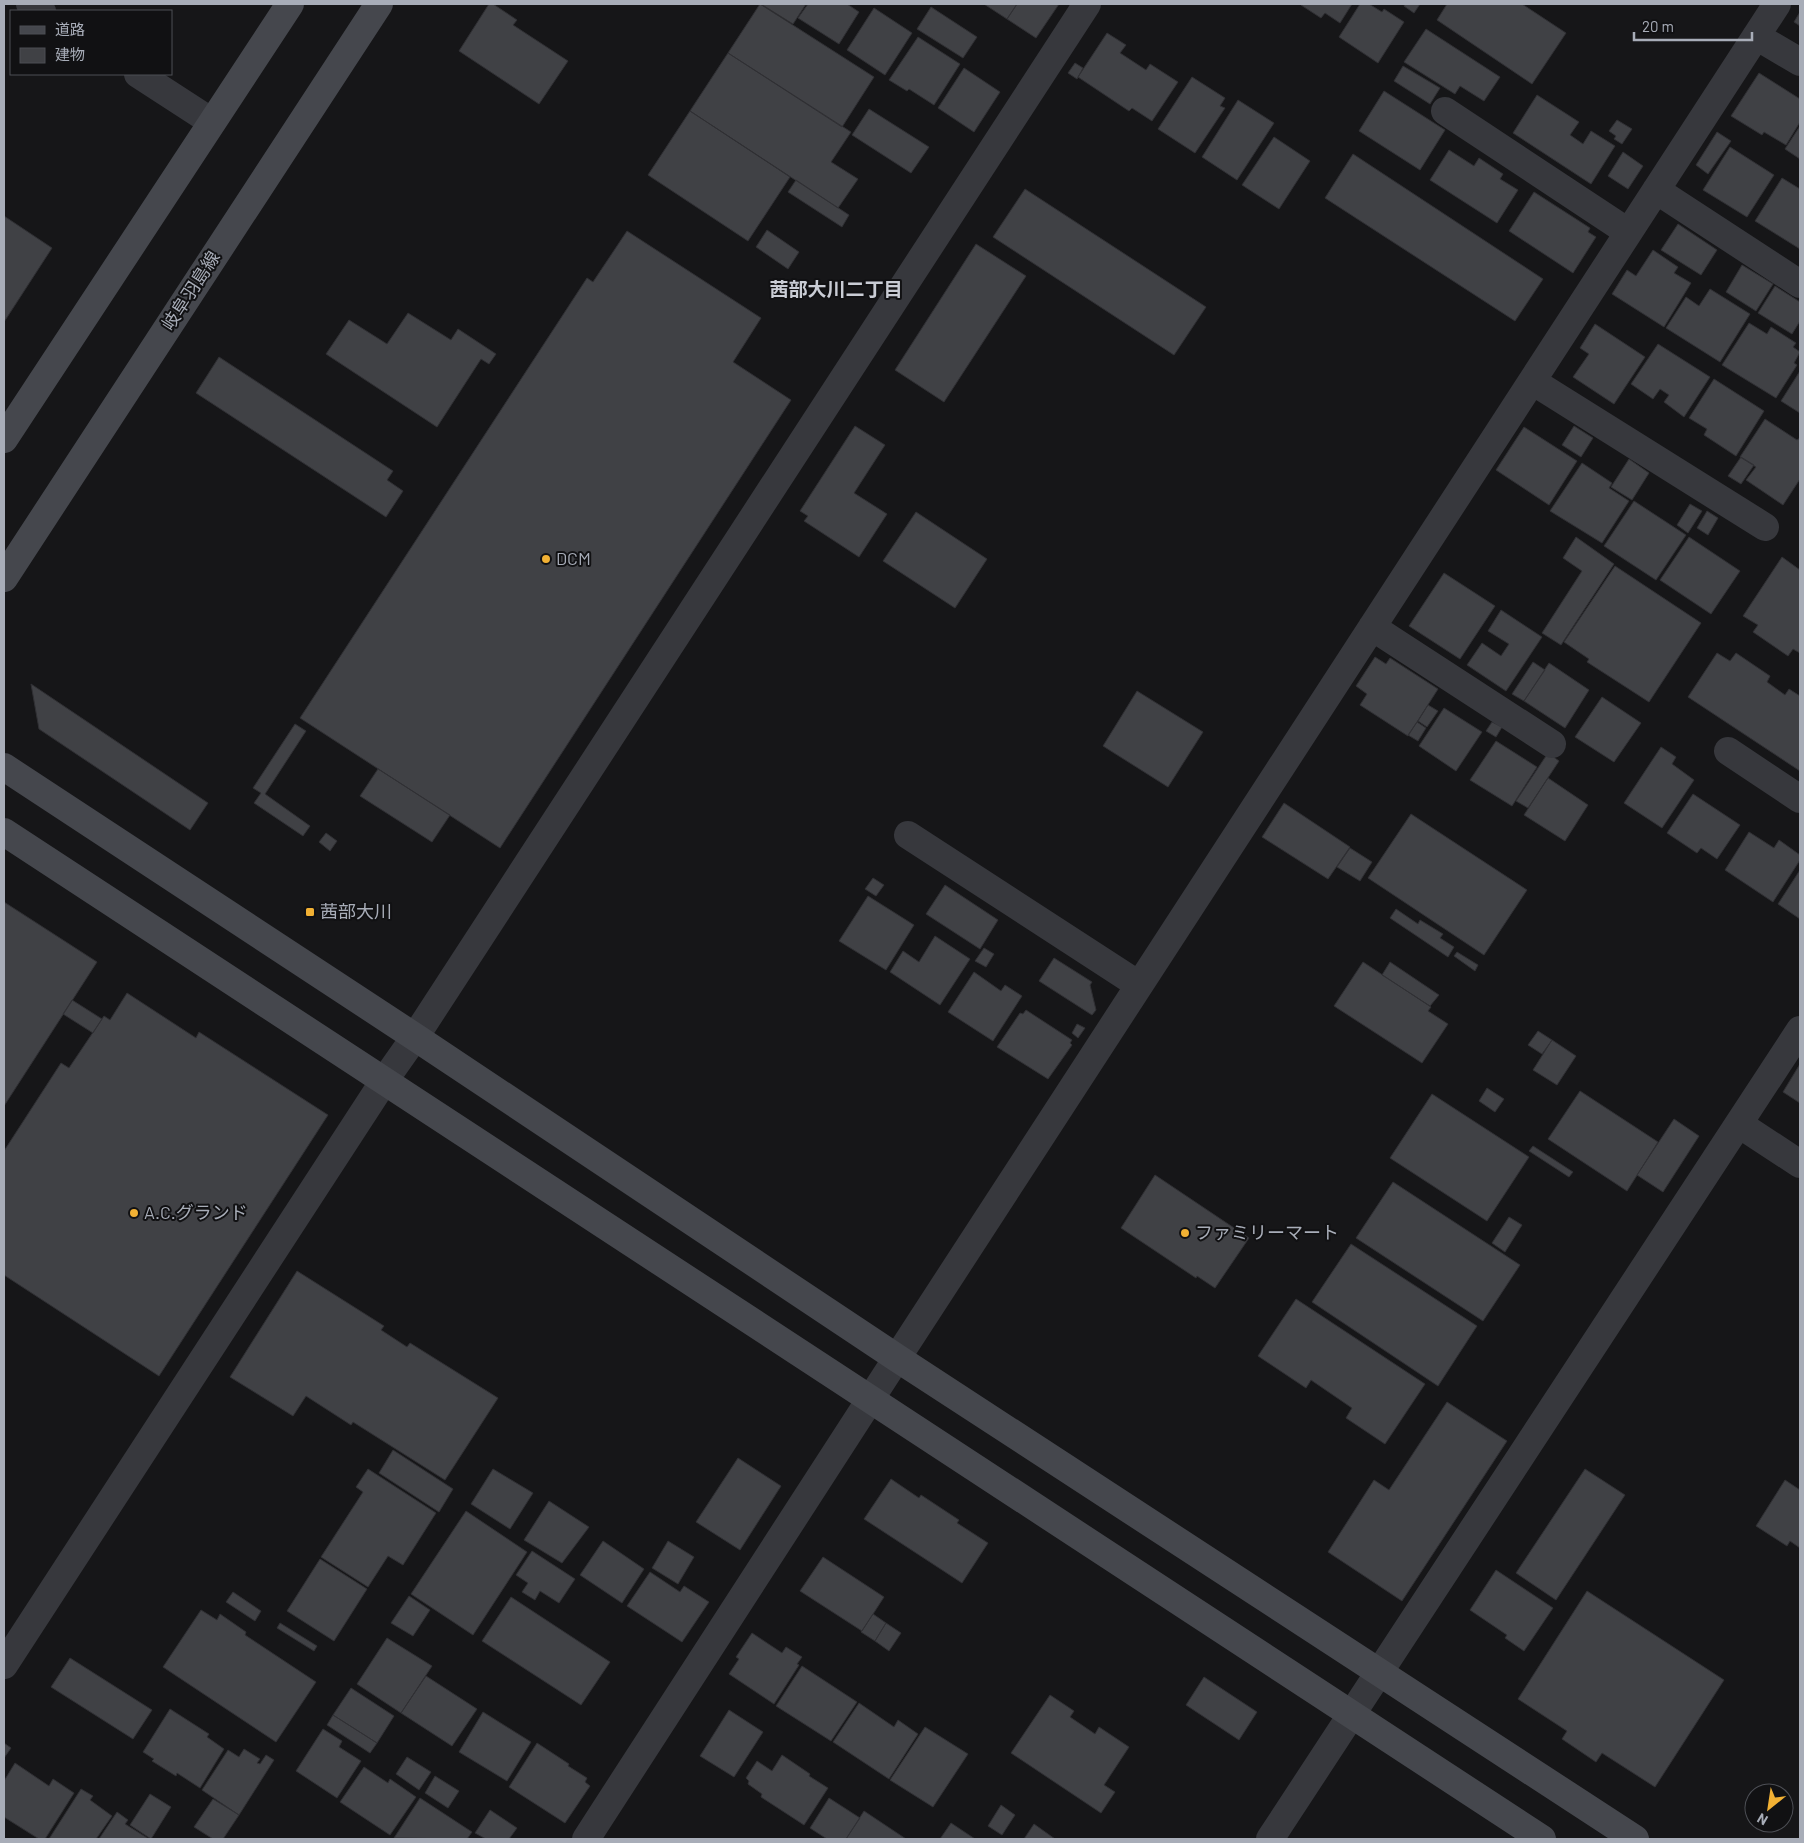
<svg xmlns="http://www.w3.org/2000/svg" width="1804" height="1843" font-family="Barlow,'Noto Sans JP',sans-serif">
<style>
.building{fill:#404145;stroke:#303034}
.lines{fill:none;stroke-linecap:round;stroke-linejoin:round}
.street{stroke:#37383d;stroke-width:28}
.secondary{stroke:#45474d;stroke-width:28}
.poi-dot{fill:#f2b134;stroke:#111113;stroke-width:2}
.labels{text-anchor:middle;stroke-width:4;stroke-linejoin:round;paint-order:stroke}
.street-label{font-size:18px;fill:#a8adb8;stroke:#111113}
.poi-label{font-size:18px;fill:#a8adb8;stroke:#111113;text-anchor:start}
.neighbourhood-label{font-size:19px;font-weight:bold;fill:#c9ccd4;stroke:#111113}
</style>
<rect width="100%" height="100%" fill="#161618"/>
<path class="building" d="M489,4H493L517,20L513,25L568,61L539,104L459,51Z
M760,4L874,77L842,127L728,53Z
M761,4H806L793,24Z
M808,4H847L859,12L839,44L798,18Z
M984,4H1017L1007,19Z
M1017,4H1059L1036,38L1007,19Z
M1302,4H1352L1340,23L1325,13L1321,18L1301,5Z
M1360,4H1369L1382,12L1384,9L1404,22L1378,63L1339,37Z
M1405,4H1420L1414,13L1404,6Z
M1447,4H1522L1566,33L1532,84L1437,20Z
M931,7L977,37L963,58L917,29Z
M874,8L912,33L885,75L847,50Z
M1800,12V26L1794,22Z
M1426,29L1500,77L1484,101L1460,86L1455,94L1404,62Z
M1107,33L1126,45L1120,53L1146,70L1150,64L1178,82L1152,121L1132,108L1129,111L1078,77Z
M918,37L960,64L934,105L909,89L907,91L889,80Z
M728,53L851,132L831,162L858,179L838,208L690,111Z
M1075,63L1083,68L1077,79L1068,73Z
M1403,66L1440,88L1430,104L1394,81Z
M964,68L1000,92L974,132L938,108Z
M1759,73L1800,99V122L1786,145L1764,132L1762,135L1731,116Z
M1192,77L1225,98L1220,106L1225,108L1195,153L1158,129Z
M1384,91L1445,130L1420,170L1359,131Z
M1537,95L1579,122L1570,135L1583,144L1591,131L1615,146L1591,184L1513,133Z
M1238,100L1274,123L1237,180L1202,157Z
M869,109L929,147L911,173L852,135Z
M690,111L790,177L748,241L648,175Z
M1617,120L1632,129L1622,144L1614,139L1616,136L1609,131Z
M1800,126V159L1785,149Z
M1717,132L1731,141L1708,174L1696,165Z
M1274,137L1310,161L1279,209L1242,185Z
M1730,147L1774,175L1747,217L1703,190Z
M1449,150L1474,166L1479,158L1503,174L1500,179L1518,190L1497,223L1430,180Z
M1623,152L1643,166L1628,189L1608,176Z
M1353,154L1543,279L1515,321L1325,198Z
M1782,178L1800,189V249L1755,221Z
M796,180L849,215L842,227L788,192Z
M1025,189L1206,307L1174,355L993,237Z
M1534,192L1590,228L1588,232L1596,237L1573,273L1509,231Z
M4,216L52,248L4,322Z
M1678,224L1717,250L1701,275L1661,250Z
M767,230L799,252L788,269L756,247Z
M627,231L761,318L733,362L791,400L500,848L300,718L587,278L593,282Z
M976,244L1026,276L944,402L895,370Z
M1653,250L1678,267L1674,273L1691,283L1664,327L1612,294L1627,270L1636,276Z
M1742,265L1773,284L1756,311L1726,292Z
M1775,286L1800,302V321L1792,334L1758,313Z
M1710,289L1750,314L1720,362L1666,328L1686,297L1699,306Z
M408,313L451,340L458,329L496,354L489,364L481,359L437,427L326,354L349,320L387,344Z
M1749,323L1767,334L1771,327L1796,343L1793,347L1800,352L1794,363L1797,365L1776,398L1722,365Z
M1595,324L1645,357L1614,404L1573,377L1589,354L1580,348Z
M1658,344L1710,377L1684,417L1664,402L1669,395L1660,389L1653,399L1631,384Z
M219,357L393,471L387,480L403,491L386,517L196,393Z
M1800,371V413L1781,401Z
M1714,379L1764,411L1736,456L1704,435L1707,429L1689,418Z
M1765,419L1797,440L1800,438V479L1783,505L1746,480L1756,467L1740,457Z
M855,426L885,445L854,493L887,514L859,557L804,521L808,516L800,511Z
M1574,426L1593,438L1581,457L1562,445Z
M1524,427L1577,461L1549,505L1496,470Z
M1741,457L1754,465L1741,484L1728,476Z
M1629,459L1649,473L1632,500L1611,487Z
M1582,463L1612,483L1609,488L1629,501L1602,543L1550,511Z
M1634,501L1686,535L1656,580L1604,546Z
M1690,504L1702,511L1688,533L1677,525Z
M1707,511L1718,518L1708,535L1697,528Z
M916,512L987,559L955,608L883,561Z
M1576,537L1614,564L1561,645L1542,633L1582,571L1563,558Z
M1689,537L1740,571L1711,614L1660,580Z
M1782,557L1800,570V653L1793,649L1788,656L1753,632L1758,625L1743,616Z
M1615,566L1701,623L1649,702L1587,662L1589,659L1564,642Z
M1444,573L1495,606L1460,659L1409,626Z
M1501,610L1542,637L1506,691L1467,665L1482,643L1501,656L1509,644L1488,631Z
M1717,653L1730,661L1736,653L1770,676L1767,682L1785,695L1789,689L1800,696V771L1688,697Z
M1375,657L1386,664L1390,658L1438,689L1408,736L1360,705L1367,694L1356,686Z
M1533,662L1545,670L1524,701L1512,694Z
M1549,663L1589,690L1565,728L1524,701Z
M31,684L208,803L190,830L39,729Z
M1137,691L1203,732L1168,787L1103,746Z
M1602,697L1641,723L1614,762L1575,737Z
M1428,705L1438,711L1427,727L1418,721Z
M1444,708L1482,732L1456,771L1419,746Z
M1417,722L1426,728L1418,741L1408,735Z
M1492,722L1502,727L1496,737L1486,731Z
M295,724L306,731L265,794L310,826L303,836L254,803L261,793L253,788Z
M1496,741L1537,767L1512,806L1470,780Z
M1661,747L1676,757L1672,764L1694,780L1662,828L1624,803Z
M1548,753L1559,761L1528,808L1516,801Z
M378,769L450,815L432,842L360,796Z
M1548,778L1588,805L1565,841L1524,815Z
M1693,794L1740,825L1717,859L1701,848L1697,853L1667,833Z
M1284,803L1350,847L1328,879L1262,837Z
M1411,814L1527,890L1484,955L1368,878Z
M1749,832L1774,848L1779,840L1800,855V860L1773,902L1725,870Z
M326,833L337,841L330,851L319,842Z
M1350,848L1372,862L1360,881L1337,867Z
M1800,870V919L1778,904Z
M873,878L884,885L876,896L865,889Z
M945,885L998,920L980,949L926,914Z
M868,896L914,925L886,970L839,941Z
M4,902L97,962L4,1106Z
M1396,909L1418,924L1420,920L1443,934L1440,938L1454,947L1448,957L1390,918Z
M935,936L970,959L940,1005L890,972L903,951L919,962Z
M984,948L994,954L986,967L975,961Z
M1457,952L1478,965L1475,971L1454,956Z
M1054,958L1092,982L1090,985L1096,1010L1092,1015L1039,981Z
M1363,962L1431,1007L1428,1011L1448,1024L1422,1063L1334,1006Z
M1390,962L1439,995L1430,1006L1382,975Z
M974,972L1001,991L1005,985L1022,996L993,1041L948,1012Z
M127,993L196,1038L199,1032L328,1115L159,1376L4,1275V1151L61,1063L69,1068L102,1019L104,1016L110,1020Z
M72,1000L102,1019L93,1033L63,1014Z
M1026,1010L1072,1040L1070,1043L1072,1045L1048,1079L997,1047L1020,1013L1023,1014Z
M1077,1024L1085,1028L1078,1038L1072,1033Z
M1538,1031L1552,1040L1542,1054L1528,1045Z
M1552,1040L1576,1056L1557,1085L1533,1070Z
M1800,1064V1103L1783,1092Z
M1487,1088L1504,1099L1495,1112L1479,1101Z
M1580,1091L1658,1142L1627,1191L1548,1139Z
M1432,1094L1529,1157L1487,1221L1390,1158Z
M1674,1119L1699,1136L1663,1192L1637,1175Z
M1533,1146L1573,1172L1569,1177L1529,1151Z
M1155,1175L1249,1238L1215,1288L1197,1276L1196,1278L1121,1228Z
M1393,1182L1520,1265L1483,1321L1356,1238Z
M1509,1217L1522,1225L1505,1252L1492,1243Z
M1351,1244L1477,1326L1438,1386L1312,1302Z
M297,1271L384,1326L381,1330L407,1347L410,1343L498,1398L445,1480L353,1422L351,1425L306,1396L293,1416L230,1377Z
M1296,1299L1425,1384L1385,1444L1346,1418L1352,1408L1311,1380L1306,1388L1258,1356Z
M1447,1402L1507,1441L1402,1601L1328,1552L1374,1480L1389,1490Z
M393,1450L453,1489L439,1512L379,1473Z
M738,1458L781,1486L740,1550L696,1522Z
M368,1469L436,1513L403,1565L388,1556L368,1587L321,1557L363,1492L356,1487Z
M493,1469L533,1493L510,1529L471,1504Z
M1585,1469L1625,1495L1556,1600L1516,1573Z
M891,1479L919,1498L921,1495L959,1520L957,1523L988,1543L962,1583L864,1519Z
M1785,1480L1800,1490V1548L1790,1541L1787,1546L1756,1526Z
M549,1501L589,1527L562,1563L524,1540Z
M466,1511L527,1552L473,1635L411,1594Z
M603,1541L644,1569L622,1603L580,1575Z
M668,1541L694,1557L678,1584L652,1568Z
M532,1551L575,1579L559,1603L540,1591L535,1600L522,1592L528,1583L516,1575Z
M823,1557L884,1597L862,1631L800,1591Z
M320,1559L367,1589L334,1641L287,1611Z
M1496,1570L1553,1608L1524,1651L1505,1638L1507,1635L1470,1610Z
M650,1572L680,1592L684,1586L709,1602L682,1642L627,1606Z
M1587,1591L1724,1680L1655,1787L1602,1753L1596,1762L1562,1739L1567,1731L1518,1699Z
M233,1592L261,1611L255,1621L226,1602Z
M409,1596L430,1610L413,1636L391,1623Z
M511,1597L610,1662L581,1705L482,1641Z
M201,1610L217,1620L220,1614L246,1632L245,1635L316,1682L276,1742L163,1667Z
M873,1614L886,1623L875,1641L861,1632Z
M280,1623L317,1646L314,1651L277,1628Z
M886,1623L901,1633L889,1651L875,1641Z
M752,1633L782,1653L786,1647L802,1657L797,1664L799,1665L774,1704L729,1674L739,1659L736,1657Z
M387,1638L432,1666L401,1713L357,1684Z
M70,1658L152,1710L133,1739L51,1687Z
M802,1666L857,1702L831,1741L776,1706Z
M426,1676L477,1709L452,1746L401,1713Z
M1204,1677L1257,1712L1239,1740L1186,1705Z
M351,1688L394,1716L377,1743L333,1715Z
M1050,1695L1074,1711L1070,1717L1095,1734L1099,1727L1129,1747L1104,1785L1115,1792L1101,1813L1011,1753Z
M859,1703L894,1727L898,1720L918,1734L889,1779L833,1742Z
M170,1709L209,1734L207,1737L224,1749L200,1788L177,1773L176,1776L152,1761L154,1759L143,1752Z
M729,1710L763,1732L734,1777L700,1756Z
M483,1712L531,1742L507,1781L459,1752Z
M333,1715L377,1743L370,1753L327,1725Z
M925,1727L968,1754L933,1807L890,1780Z
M323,1729L342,1741L339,1747L361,1761L337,1798L296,1771Z
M4,1743L11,1748L4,1758Z
M537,1743L569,1764L568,1766L587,1778L585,1782L590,1786L565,1823L509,1787Z
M244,1749L260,1759L257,1763L260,1764L266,1755L274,1760L239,1815L202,1790L228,1750L239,1757Z
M782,1755L810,1774L809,1776L828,1788L804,1825L761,1797L762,1794L748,1784L749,1781L746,1778L757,1761L772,1771Z
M407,1757L431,1772L419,1790L396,1774Z
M15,1763L49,1786L53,1779L74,1793L45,1839H39L4,1817V1781Z
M364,1767L388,1783L390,1779L416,1797L390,1835L340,1802Z
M435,1776L459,1791L448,1808L425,1793Z
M81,1789L93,1796L90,1800L112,1816L96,1839H49Z
M150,1794L171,1807L151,1839L130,1825Z
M420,1798L472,1832L467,1839L394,1838Z
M829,1798L860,1818L846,1839H827L810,1828Z
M213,1799L239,1815L223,1839H213L194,1827Z
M1001,1805L1015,1815L1002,1835L988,1826Z
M490,1810L517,1828L509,1839H486L475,1833Z
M864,1811L906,1839H846Z
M117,1812L128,1820L125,1824L149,1839H99Z
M951,1823L975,1839H940Z
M1034,1824L1055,1839H1024Z"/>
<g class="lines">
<path class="street" d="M30,4L42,11
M1756,36L1800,62
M138,74L212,122
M1445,111L1628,232
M1656,190L1800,284
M1532,381L1765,527
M1372,627L1552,744
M1728,751L1800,799
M908,835L1139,985
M1739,1124L1800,1164
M4,1665L384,1081L415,1037L1087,4
M586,1839L897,1358L1777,4
M1270,1839L1800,1030"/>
<path class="secondary" d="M4,439L290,4
M4,578L379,4
M4,767L415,1037L897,1358L1635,1839
M4,832L1542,1839"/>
</g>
<g class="poi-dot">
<circle cx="546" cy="559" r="5"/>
<rect x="305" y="907" width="10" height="10" rx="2.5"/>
<circle cx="134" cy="1213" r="5"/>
<circle cx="1185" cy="1233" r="5"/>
</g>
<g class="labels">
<g class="street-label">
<text transform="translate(191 291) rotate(-57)" y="6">岐阜羽島線</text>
</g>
<g class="poi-label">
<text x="556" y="565">DCM</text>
<text x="320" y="918">茜部大川</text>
<text x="144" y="1219">A.C.グランド</text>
<text x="1195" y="1239">ファミリーマート</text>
</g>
<g class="neighbourhood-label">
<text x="836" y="296">茜部大川二丁目</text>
</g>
</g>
<rect width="1804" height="1843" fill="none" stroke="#a8adb8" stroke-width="10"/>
<rect x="10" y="10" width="162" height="65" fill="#111113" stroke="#4d4f55"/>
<rect x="20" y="26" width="25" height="8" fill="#45474d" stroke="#4d4f55"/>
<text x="55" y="35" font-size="15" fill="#a8adb8">道路</text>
<rect x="20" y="48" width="25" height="15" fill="#404145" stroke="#4d4f55"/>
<text x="55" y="60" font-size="15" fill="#a8adb8">建物</text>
<g transform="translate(1769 1808) rotate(210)"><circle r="24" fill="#111113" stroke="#4d4f55"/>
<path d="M0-4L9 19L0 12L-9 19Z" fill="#f2b134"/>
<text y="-8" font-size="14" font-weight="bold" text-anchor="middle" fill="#a8adb8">N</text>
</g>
<path d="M1634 32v8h118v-8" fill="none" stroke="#a8adb8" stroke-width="2.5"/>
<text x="1642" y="32" font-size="15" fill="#a8adb8" stroke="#111113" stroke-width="4" paint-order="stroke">20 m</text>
</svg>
